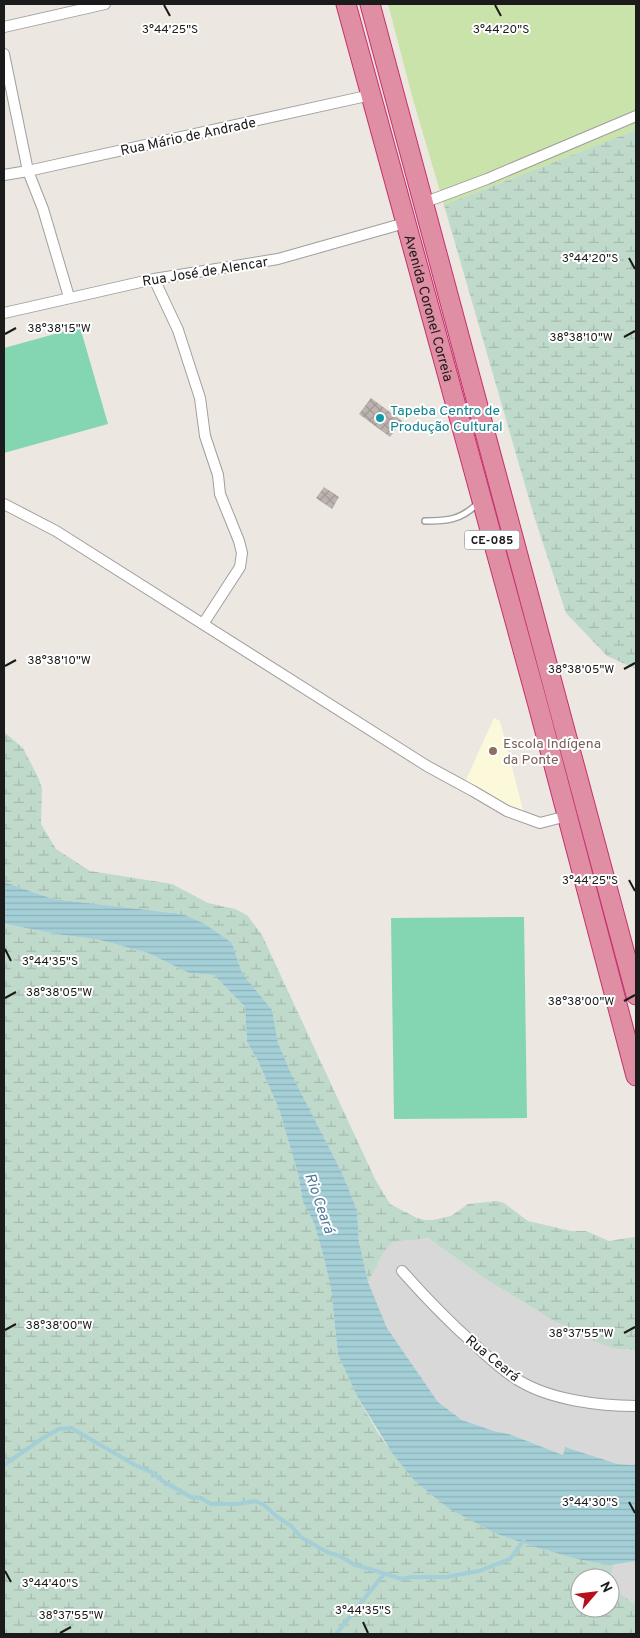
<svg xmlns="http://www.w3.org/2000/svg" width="640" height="1638" font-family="Overpass,sans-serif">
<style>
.residential{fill:#d9d8d8}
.education{fill:#fcf9da}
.grass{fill:#cae3aa}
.wetland{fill:url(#wetland-marsh)}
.pitch{fill:#84d6b0}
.water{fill:url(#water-rules)}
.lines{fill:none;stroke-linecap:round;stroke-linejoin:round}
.stream{stroke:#a4cfd7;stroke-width:4}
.building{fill:url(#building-cross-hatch)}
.lane-casing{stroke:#9f9f9f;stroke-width:8}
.street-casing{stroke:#9f9f9f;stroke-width:12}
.highway-casing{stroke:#c83070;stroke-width:21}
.lane{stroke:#fff;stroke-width:5}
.street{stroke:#fff;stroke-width:10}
.highway{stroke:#df8ea3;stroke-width:19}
.ticks{fill:none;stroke:#1b1b1b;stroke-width:2}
.culture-dot{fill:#0f9aa8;stroke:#fff;stroke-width:2}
.education-dot{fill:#8d6e63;stroke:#fff;stroke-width:2}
.labels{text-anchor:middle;stroke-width:4;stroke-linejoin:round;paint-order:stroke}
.shield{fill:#fff;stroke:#5f5f5f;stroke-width:1}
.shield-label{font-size:12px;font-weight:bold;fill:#1b1b1b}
.street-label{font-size:14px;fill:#1b1b1b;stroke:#fff}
.culture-label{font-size:14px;fill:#0d838f;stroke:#fff;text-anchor:start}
.education-label{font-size:14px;fill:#785e54;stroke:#fff;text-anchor:start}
.water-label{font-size:15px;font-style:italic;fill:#4d7a9c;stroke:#fff}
.ticks-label{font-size:12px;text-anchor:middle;fill:#1b1b1b;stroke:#fff;stroke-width:4;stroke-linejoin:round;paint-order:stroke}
</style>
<defs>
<pattern id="wetland-marsh" width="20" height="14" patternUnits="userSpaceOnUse" patternTransform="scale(1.25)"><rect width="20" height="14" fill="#bfd9cb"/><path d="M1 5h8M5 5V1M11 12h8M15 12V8" fill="none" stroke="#a4baae"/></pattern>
<pattern id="water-rules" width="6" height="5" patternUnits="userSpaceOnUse" patternTransform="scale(1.25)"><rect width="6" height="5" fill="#a4cfd7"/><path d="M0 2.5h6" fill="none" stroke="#8db1b8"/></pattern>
<pattern id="building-cross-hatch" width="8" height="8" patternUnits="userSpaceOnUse" patternTransform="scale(1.25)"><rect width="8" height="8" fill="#bcb3ae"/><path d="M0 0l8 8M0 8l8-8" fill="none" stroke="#a19995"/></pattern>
</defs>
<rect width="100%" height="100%" fill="#ece8e1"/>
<path class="residential" d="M428,1238L484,1278L552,1320L617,1349L636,1350V1465L619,1464L565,1447L563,1455L509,1434L494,1431L462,1420L438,1402L387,1328L368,1282L384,1252L393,1242Z
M636,1561V1605L610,1586V1579L614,1563Z"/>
<path class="education" d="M494,718L500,721L524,814L465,782Z"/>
<path class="grass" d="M388,4H636V130L444,205L412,96Z"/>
<path class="wetland" d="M636,130V669L607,656L566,613L534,516L444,205Z
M4,729V732L23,748L38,777L42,788L41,824L56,849L90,871L172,884L208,903L235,909L247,915L262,935L375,1179L390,1204L417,1218L425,1220H433L451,1216L468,1204L497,1201L504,1203L528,1221L571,1231H586L609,1241L634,1237L636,1239V1350L617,1349L601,1344L552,1320L484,1278L428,1238L393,1242L384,1252L368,1282L359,1242L357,1210L342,1173L290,1071L278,1043L272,1010L242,973L232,943L182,914L53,899L4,882Z
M4,924L56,934L100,940L148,953L189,973L214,975L245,1007L247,1042L258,1061L279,1109L298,1174L303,1202L314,1223L325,1262L331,1289L338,1355L357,1396L378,1433L392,1453L497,1534L535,1547L577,1559L614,1563L610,1579L580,1578V1608H610V1586L636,1605V1634H4Z"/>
<path class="pitch" d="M80,327L108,424L4,453V348Z
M524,917L527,1118L394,1119L391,918Z"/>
<path class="water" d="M4,882L53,899L182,914L203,923L232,943L242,973L272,1010L278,1043L290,1071L342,1173L357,1210L359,1242L368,1282L387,1328L438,1402L462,1420L494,1431L509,1434L563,1455L565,1447L618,1464L636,1465V1561L610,1565L577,1559L535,1547L497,1534L448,1508L415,1481L392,1453L357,1396L338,1355L331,1289L325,1262L314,1223L303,1202L298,1174L279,1109L258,1061L247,1042L245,1007L214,975L189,973L148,953L100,940L56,934L5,924Z"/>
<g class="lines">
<path class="stream" d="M4,1465L43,1438L59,1429L71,1428L135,1465L151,1472L164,1482L191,1497L201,1498L211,1504H238L255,1501L264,1505L276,1516L291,1526L302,1538L329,1553L340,1556L353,1564L402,1579L410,1577H446L479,1571L510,1559L524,1540
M336,1634L384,1574"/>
</g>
<path class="building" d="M371,398L402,421L390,437L359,414Z
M324,487L339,497L332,509L316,498Z"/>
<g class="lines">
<defs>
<path id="lane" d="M425,521C447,521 461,520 477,504"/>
<path id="street" d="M4,27L105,4
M4,54L28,171L43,209L69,297
M4,175L28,171L371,95
M423,203L487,179L636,116
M154,279L178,330L188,361L200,398L205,436L218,475L220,494L239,541L242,553L240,567L203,624
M4,313L154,279L278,259L405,223
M4,504L56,531L427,766L473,791L507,811L540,823L567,816
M402,1271C425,1297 448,1321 474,1344C488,1357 503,1371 518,1380C550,1400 600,1406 636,1406"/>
<g id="highway">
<path id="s1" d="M346,4L538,705L636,1076"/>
<path d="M370,4L636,995"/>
</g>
</defs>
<use href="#lane" class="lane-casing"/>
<use href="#street" class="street-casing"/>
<use href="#highway" class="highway-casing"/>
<use href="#lane" class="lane"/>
<use href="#street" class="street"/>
<use href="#highway" class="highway"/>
</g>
<path class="ticks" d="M164,5L170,16M495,5L501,16M629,258L635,269M5,334L16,328M624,337L635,331M5,666L16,660M624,669L635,663M629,880L635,891M5,949L11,961M5,998L16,992M624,1001L635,995M5,1330L16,1324M624,1333L635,1327M629,1502L635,1513M5,1571L11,1582M363,1622L368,1633M60,1633L71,1627"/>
<circle class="culture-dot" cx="380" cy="418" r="5"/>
<circle class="education-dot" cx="493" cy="751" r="5"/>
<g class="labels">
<rect class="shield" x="464.5" y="530.5" width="55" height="19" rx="4"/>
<g class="shield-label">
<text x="492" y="544">CE-085</text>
</g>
<g class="street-label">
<text transform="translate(188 136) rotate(-12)" y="5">Rua Mário de Andrade</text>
<text transform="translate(205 271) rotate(-9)" y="5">Rua José de Alencar</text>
<text dy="5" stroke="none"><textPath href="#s1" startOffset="315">Avenida Coronel Correia</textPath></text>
<text transform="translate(493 1358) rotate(39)" y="5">Rua Ceará</text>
</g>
<g class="culture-label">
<text x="390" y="415">Tapeba Centro de<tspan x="390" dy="16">Produção Cultural</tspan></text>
</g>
<g class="education-label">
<text x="503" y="748">Escola Indígena<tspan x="503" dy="16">da Ponte</tspan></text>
</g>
<g class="water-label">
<text transform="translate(320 1203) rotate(71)" y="5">Rio Ceará</text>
</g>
</g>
<g class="ticks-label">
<text x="170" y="33">3°44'25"S</text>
<text x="501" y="33">3°44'20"S</text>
<text x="590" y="262">3°44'20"S</text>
<text x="59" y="332">38°38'15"W</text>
<text x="581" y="341">38°38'10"W</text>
<text x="59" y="664">38°38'10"W</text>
<text x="581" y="673">38°38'05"W</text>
<text x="590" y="884">3°44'25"S</text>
<text x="50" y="965">3°44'35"S</text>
<text x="59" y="996">38°38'05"W</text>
<text x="581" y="1005">38°38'00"W</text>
<text x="59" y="1329">38°38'00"W</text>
<text x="581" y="1337">38°37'55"W</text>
<text x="590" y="1506">3°44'30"S</text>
<text x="50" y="1587">3°44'40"S</text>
<text x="363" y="1614">3°44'35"S</text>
<text x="71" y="1619">38°37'55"W</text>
</g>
<rect width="640" height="1638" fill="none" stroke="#1b1b1b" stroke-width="10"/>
<g transform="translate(595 1593) rotate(62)"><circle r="24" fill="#ffffff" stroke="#a4a4a4"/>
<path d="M0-4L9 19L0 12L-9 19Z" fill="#b80f1c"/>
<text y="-8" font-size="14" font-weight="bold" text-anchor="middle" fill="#1b1b1b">N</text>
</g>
</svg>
